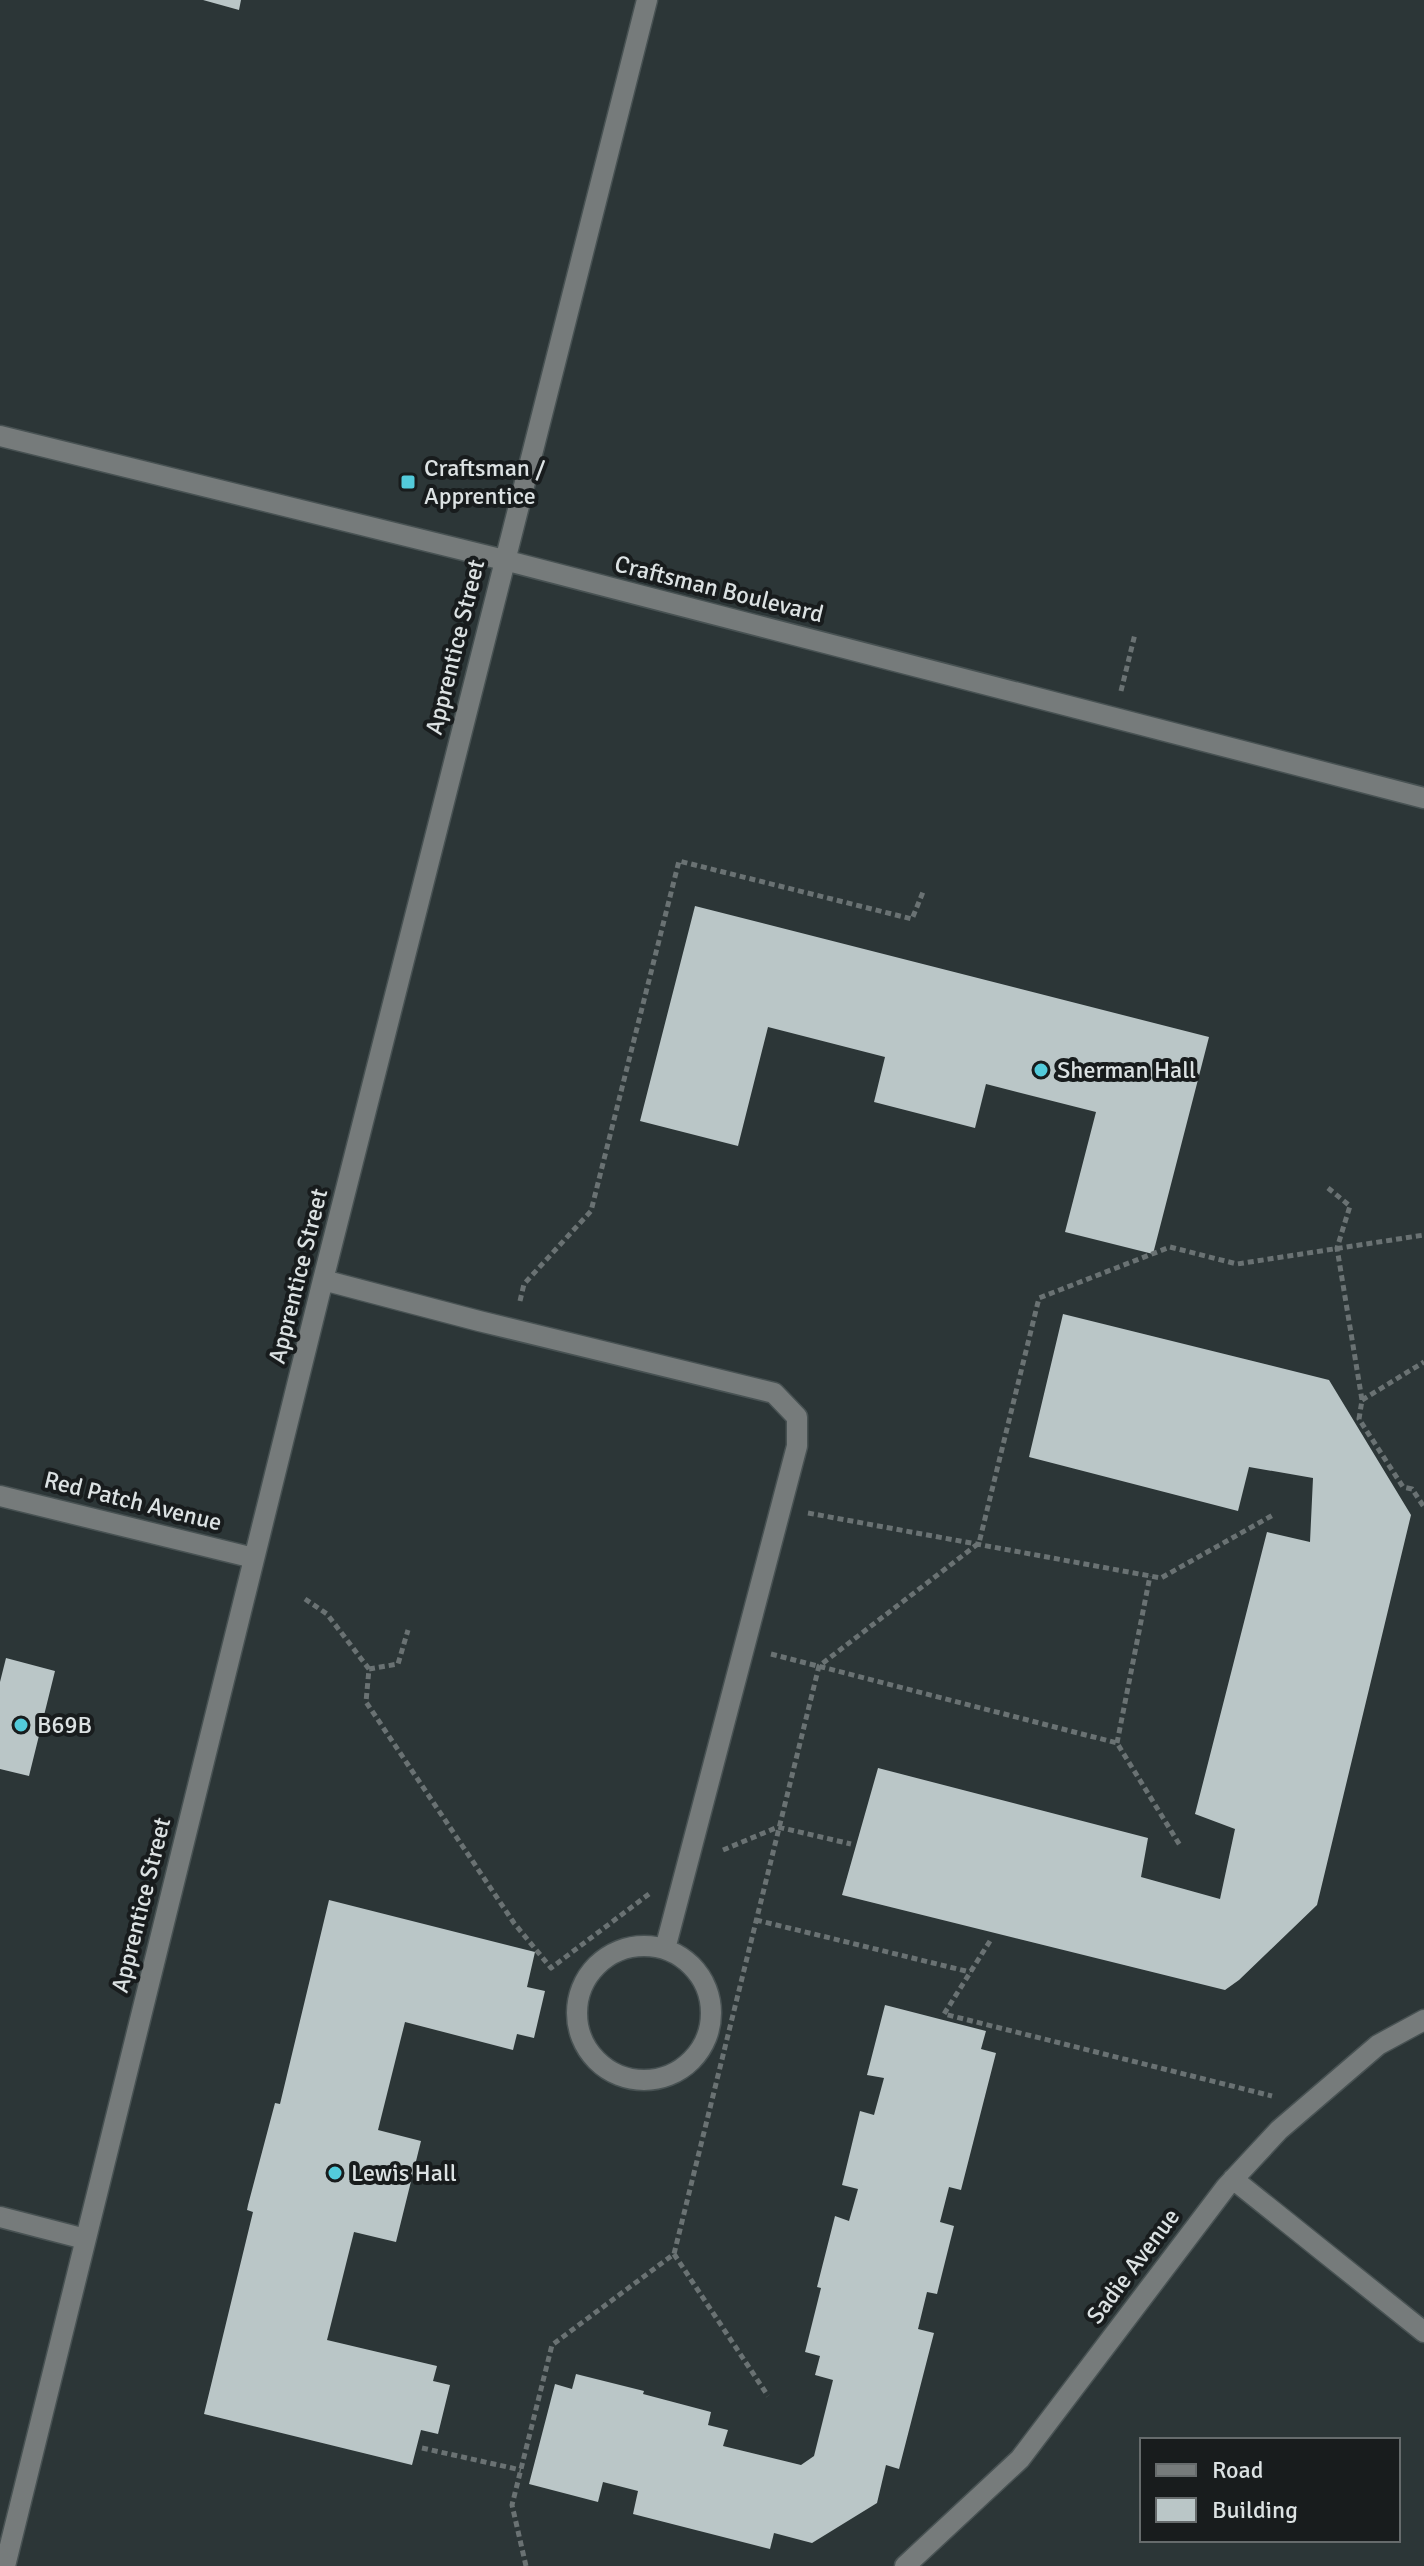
<svg xmlns="http://www.w3.org/2000/svg" width="1424" height="2566" font-family="Signika,sans-serif">
<style>
.building{fill:#bac6c7}
.lines{fill:none;stroke-linecap:round;stroke-linejoin:round}
.minor-casing{stroke:#485253;stroke-width:23}
.path{stroke:#6a7273;stroke-width:5;stroke-dasharray:6 4;stroke-linecap:butt}
.minor{stroke:#767b7b;stroke-width:20}
.poi-dot{fill:#53cbdb;stroke:#181c1d;stroke-width:3}
.labels{text-anchor:middle;stroke-width:8;stroke-linejoin:round;paint-order:stroke}
.poi-label{font-size:24px;fill:#dce2e3;stroke:#181c1d;text-anchor:start}
.street-label{font-size:24px;fill:#dce2e3;stroke:#181c1d}
</style>
<rect width="100%" height="100%" fill="#2c3637"/>
<path class="building" d="M203,0H241L239,10Z
M695,906L1209,1037L1153,1254L1065,1232L1096,1112L986,1084L975,1128L874,1102L885,1057L768,1027L738,1146L640,1121Z
M1063,1314L1329,1380L1411,1515L1317,1905L1239,1980L1225,1990L842,1895L878,1768L1148,1838L1141,1877L1220,1899L1235,1829L1195,1814L1267,1532L1310,1542L1313,1478L1249,1467L1238,1511L1029,1457Z
M6,1658L55,1671L29,1776L0,1769V1682Z
M329,1900L535,1952L527,1987L545,1991L534,2038L517,2034L513,2050L405,2022L378,2130L421,2141L396,2242L354,2232L327,2340L437,2366L433,2381L450,2385L438,2434L421,2430L412,2465L204,2414L253,2212L247,2210L248,2205L275,2103L280,2104Z
M885,2005L986,2031L981,2049L996,2053L961,2190L949,2187L940,2222L954,2226L937,2294L927,2292L918,2329L934,2333L899,2469L886,2465L877,2503L812,2543L774,2533L770,2549L633,2514L638,2491L603,2482L598,2502L529,2484L555,2384L572,2389L576,2374L644,2391L643,2394L711,2412L708,2425L728,2430L723,2446L801,2465L814,2456L833,2380L815,2375L820,2356L805,2352L821,2288L817,2287L835,2216L849,2221L858,2189L842,2185L860,2111L874,2115L884,2078L867,2075Z"/>
<g class="lines">
<defs>
<path id="minor" d="M0,436L504,560L1424,798
M323,1280L479,1321L774,1393L797,1417V1446L665,1949
M0,1496L254,1558
M577 2013a67 67 0 1 1 134 0a67 67 0 1 1-134 0Z
M1233,2179L1424,2332
M0,2217L85,2239
M5,2566L323,1280L647,0
M905,2566L1020,2459L1226,2187L1279,2130L1378,2045L1424,2020"/>
</defs>
<use href="#minor" class="minor-casing"/>
<path class="path" d="M1121,691L1135,634
M1328,1188L1350,1206L1337,1248L1362,1400L1359,1419L1403,1487L1412,1489L1424,1507
M520,1301L524,1284L591,1211L679,861L912,919L923,892
M1362,1400L1424,1362
M808,1513L1161,1578L1273,1515
M305,1599L327,1614L369,1669L366,1702L514,1923L551,1968L649,1894
M771,1654L1117,1743L1181,1847
M369,1669L398,1664L408,1630
M1117,1743L1150,1576
M723,1850L778,1827L851,1844
M756,1920L970,1972
M990,1941L944,2014L1272,2096
M674,2254L768,2396
M422,2448L521,2470
M526,2566L512,2505L552,2345L674,2254L819,1666L979,1543L1039,1298L1170,1247L1237,1264L1424,1235"/>
<use href="#minor" class="minor"/>
</g>
<g class="poi-dot">
<rect x="400" y="474" width="16" height="16" rx="4"/>
<circle cx="1041" cy="1070" r="8"/>
<circle cx="21" cy="1725" r="8"/>
<circle cx="335" cy="2173" r="8"/>
</g>
<g class="labels">
<g class="poi-label">
<text x="424" y="476">Craftsman /<tspan x="424" dy="28">Apprentice</tspan></text>
<text x="1057" y="1078">Sherman Hall</text>
<text x="37" y="1733">B69B</text>
<text x="351" y="2181">Lewis Hall</text>
</g>
<g class="street-label">
<text transform="translate(719 589) rotate(14)" y="8">Craftsman Boulevard</text>
<text transform="translate(455 647) rotate(-76)" y="8">Apprentice Street</text>
<text transform="translate(298 1276) rotate(-76)" y="8">Apprentice Street</text>
<text transform="translate(133 1501) rotate(14)" y="8">Red Patch Avenue</text>
<text transform="translate(141 1905) rotate(-76)" y="8">Apprentice Street</text>
<text transform="translate(1133 2266) rotate(-53)" y="8">Sadie Avenue</text>
</g>
</g>
<rect x="1140" y="2438" width="260" height="104" fill="#181c1d" stroke="#666b6c" stroke-width="2"/>
<rect x="1156" y="2464" width="40" height="12" fill="#767b7b" stroke="#666b6c" stroke-width="2"/>
<text x="1212" y="2478" font-size="24" fill="#dce2e3">Road</text>
<rect x="1156" y="2498" width="40" height="24" fill="#bac6c7" stroke="#666b6c" stroke-width="2"/>
<text x="1212" y="2518" font-size="24" fill="#dce2e3">Building</text>
</svg>
